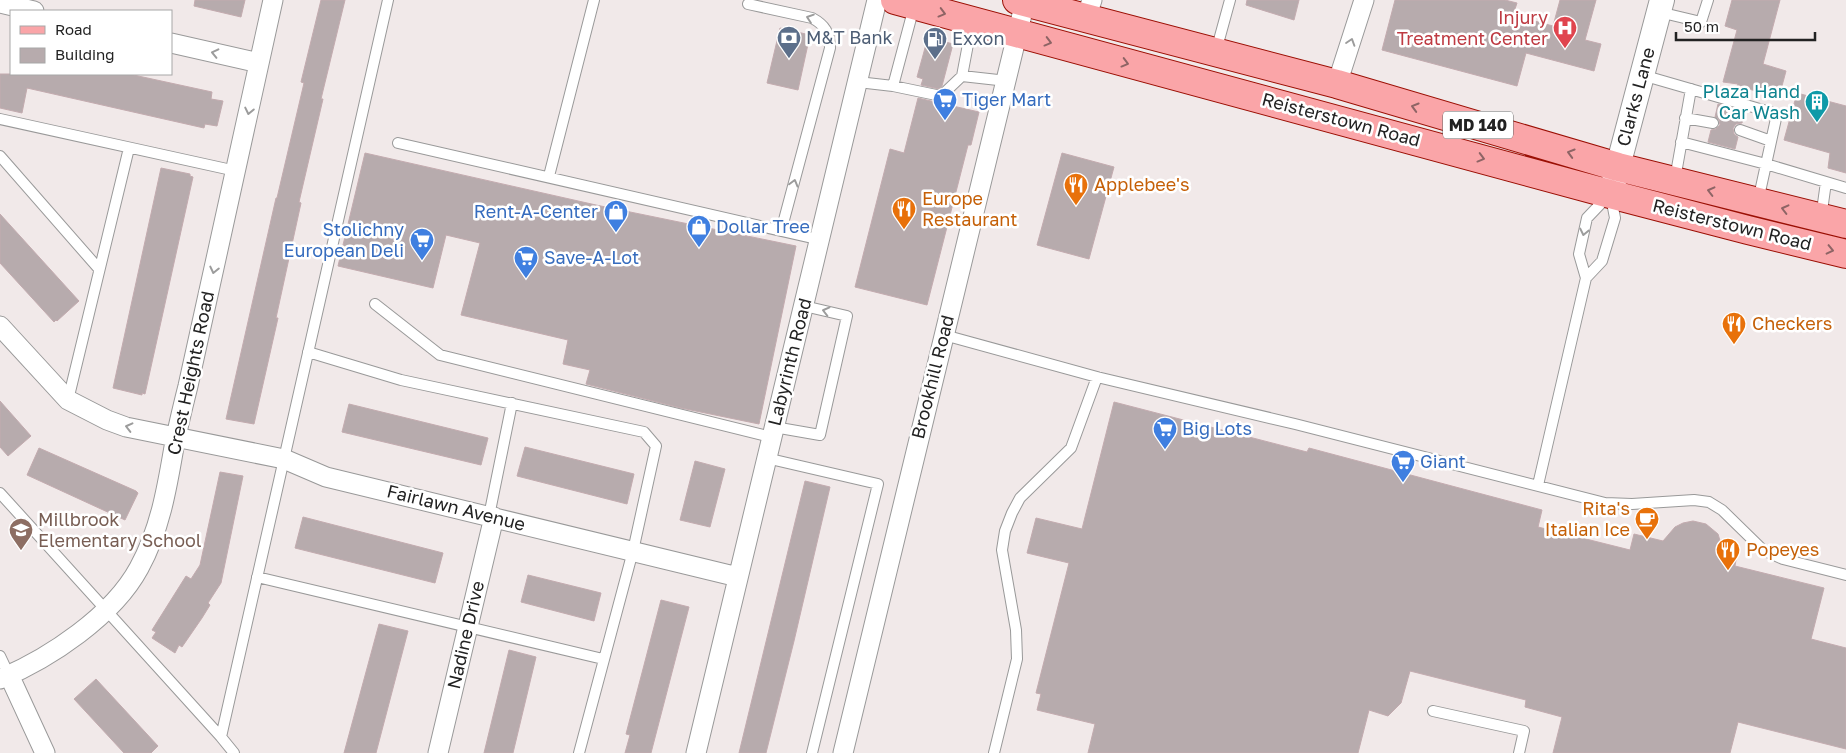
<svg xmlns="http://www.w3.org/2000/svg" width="1846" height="753" font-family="'Golos Text',sans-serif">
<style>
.building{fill:#b7abad;stroke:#c3abaf}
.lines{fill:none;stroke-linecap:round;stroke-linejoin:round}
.service-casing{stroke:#999;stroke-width:12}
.minor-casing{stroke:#999;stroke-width:21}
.tertiary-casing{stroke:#999;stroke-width:26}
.primary-casing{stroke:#9b0f04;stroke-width:30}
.service{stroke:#fff;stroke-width:10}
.minor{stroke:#fff;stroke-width:19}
.tertiary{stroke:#fff;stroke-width:24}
.primary{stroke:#faa5a8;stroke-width:28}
.oneway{stroke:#8e6465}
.oneway2{stroke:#9c9c9c}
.labels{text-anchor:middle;stroke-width:5;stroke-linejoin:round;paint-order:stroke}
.shield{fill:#fff;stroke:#646464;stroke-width:1}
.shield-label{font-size:16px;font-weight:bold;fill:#222}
.health-label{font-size:18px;fill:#be3a42;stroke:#fff;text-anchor:end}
.service-label{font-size:18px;fill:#4e5e75;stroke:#fff;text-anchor:start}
.culture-label{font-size:18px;fill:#0d838f;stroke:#fff;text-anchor:end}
.street-label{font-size:18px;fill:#222;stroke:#fff}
.shop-label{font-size:18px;fill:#366cbe;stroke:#fff;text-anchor:start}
.food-label{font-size:18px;fill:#c56008;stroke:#fff;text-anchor:start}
.education-label{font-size:18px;fill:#785e54;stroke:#fff;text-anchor:start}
</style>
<rect width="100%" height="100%" fill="#f1e9e9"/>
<path class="building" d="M195,0H245L241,17L194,6Z
M321,0H345L321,99H323L299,202L301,203L276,318H278L254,424L226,419L276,198H277L304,83L301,82Z
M1247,0H1299L1294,20L1246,5Z
M1395,0H1505L1517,3L1513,15L1553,26L1560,0H1596L1585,40L1601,44L1594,71L1526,53L1517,86L1382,50Z
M1732,0H1780L1763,64L1786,71L1779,97L1737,86L1738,84L1723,82L1737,30L1725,26Z
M780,28L810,35L798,90L767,83Z
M928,37L953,44L942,86L939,89L921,85L923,79L917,77Z
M0,74H129L212,92L211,99L223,101L217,126L205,124L204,128L27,88L22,113L0,108Z
M1797,93L1846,106V173L1828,168L1830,153L1784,140Z
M918,98L979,112L971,145H968L927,305L855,287L890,149L904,153Z
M1718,104L1745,112L1742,123L1736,124L1733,128L1734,134L1738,137L1735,149L1708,142L1711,130L1716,129L1720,125L1719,120L1715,117Z
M365,153L596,205L796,246L759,424L681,408L586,384L590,370L563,364L568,340L461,315L480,243L446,235L433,288L338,266Z
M1062,153L1114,167L1089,259L1037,245Z
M161,168L190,174V176L193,177L145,394L142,393V395L113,388Z
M0,214L79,301L57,321L56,320L54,322L0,263Z
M0,401L31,436L8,456L0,447Z
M1114,402L1307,452L1309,448L1542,510L1538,527L1630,550L1634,534L1663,541L1675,527L1683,523L1693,521L1706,524L1718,534L1721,544L1720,556L1736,560L1735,566L1824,588L1811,639L1846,648V749L1738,722L1730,753H1553L1562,717L1525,707L1526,700L1410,671L1401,703L1388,716L1369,710L1358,753H1088L1095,724L1037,710L1041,694L1036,693L1069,563L1027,553L1036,518L1082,529Z
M349,404L488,438L481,465L342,432Z
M525,447L634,474L627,504L517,476Z
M39,448L136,491L138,493L125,520L27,475Z
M695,461L725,469L710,527L680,520Z
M220,472L243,476L221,583L208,603L210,605L202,618L182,647L179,645L175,653L152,638L156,632L152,630L186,576L191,579L200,565Z
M805,481L830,487L794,641L766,753H739Z
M303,517L443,553L435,583L295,548Z
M528,575L601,593L594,621L521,602Z
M661,600L689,607L651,753H625L630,735L626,734Z
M379,624L408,631L376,753H344Z
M509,650L536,657L513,753H484Z
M96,679L158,746L151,753H124L74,699Z"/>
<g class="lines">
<defs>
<path id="service" d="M748,4L812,18C825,25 830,33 830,48L781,231
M1659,12L1701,22L1708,0
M1216,51L1230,0
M1642,75L1777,114L1758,201
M962,76L972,23
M858,82L893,86L941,96L962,76L1007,81
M893,86L914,7
M1685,118L1713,123
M0,119L236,171
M1740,130L1771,141
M1681,142L1766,164L1846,188
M398,143L821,240
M0,156L99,269
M549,176L594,0
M1675,179L1691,89
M1821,218L1826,182
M1586,278L1602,261L1615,218L1611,197
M375,304L440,355L771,437
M944,335L1097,377L1295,424L1605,503L1632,504L1694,500L1709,502L1722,510L1763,550L1783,559L1846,575
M308,352L401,380L644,432L656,446L633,551L579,753
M68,400L129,148
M774,427L820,435L847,316L804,306
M766,458L878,484L812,753
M1538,485L1586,278L1579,254L1587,218L1608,196
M0,493L221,737L234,753
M489,516L512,403
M257,577L603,659
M0,656L9,675
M1433,711L1524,731L1519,753
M221,737L388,0
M994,753L1017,659L1016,630L1002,550L1005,531L1012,513L1020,498L1071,448L1097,377"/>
<path id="minor" d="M0,3L34,11
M1086,18L1092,0
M171,43L259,63
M1337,84L1364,0
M0,326L68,400L107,420L126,427L284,459L326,477L738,577
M9,675L45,753
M0,679C50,658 113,616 139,568C160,530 167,488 174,447C178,426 183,406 188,386C217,258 244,129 273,0
M438,753L494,517
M696,753C755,502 818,251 877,0
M843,753L1025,2"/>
<path id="tertiary" d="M1613,185L1662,0"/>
<path id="primary" d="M895,0L1610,194L1748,230L1846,254
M1017,0L1337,84L1618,167L1846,224"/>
</defs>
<use href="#service" class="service-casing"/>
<use href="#minor" class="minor-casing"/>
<use href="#tertiary" class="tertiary-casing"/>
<use href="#primary" class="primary-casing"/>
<use href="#service" class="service"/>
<use href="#minor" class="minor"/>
<use href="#tertiary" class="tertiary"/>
<use href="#primary" class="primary"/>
</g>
<defs><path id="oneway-chevron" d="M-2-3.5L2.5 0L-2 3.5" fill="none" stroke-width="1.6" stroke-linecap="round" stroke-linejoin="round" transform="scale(1.25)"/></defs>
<g class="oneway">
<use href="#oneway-chevron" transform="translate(942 13) rotate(15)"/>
<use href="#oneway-chevron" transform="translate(1048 42) rotate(15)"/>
<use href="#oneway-chevron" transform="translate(1125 63) rotate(15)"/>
<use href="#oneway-chevron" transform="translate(1415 107) rotate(-164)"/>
<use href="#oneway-chevron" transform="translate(1571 153) rotate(-164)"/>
<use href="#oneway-chevron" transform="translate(1481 158) rotate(15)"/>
<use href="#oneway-chevron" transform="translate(1711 191) rotate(-166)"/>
<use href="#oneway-chevron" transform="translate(1785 209) rotate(-166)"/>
<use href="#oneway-chevron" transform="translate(1830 250) rotate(13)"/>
</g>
<g class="oneway2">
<use href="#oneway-chevron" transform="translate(810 18) rotate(-161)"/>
<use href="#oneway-chevron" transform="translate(1351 42) rotate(-72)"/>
<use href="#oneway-chevron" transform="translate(215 53) rotate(-167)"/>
<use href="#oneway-chevron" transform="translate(249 111) rotate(102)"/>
<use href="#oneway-chevron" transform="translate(794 183) rotate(-75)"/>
<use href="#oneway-chevron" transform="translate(1584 232) rotate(102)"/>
<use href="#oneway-chevron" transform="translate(214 270) rotate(103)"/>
<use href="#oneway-chevron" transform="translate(826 311) rotate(-166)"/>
<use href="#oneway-chevron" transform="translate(129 427) rotate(-166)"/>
</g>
<defs>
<symbol id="hospital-pin" viewBox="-11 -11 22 30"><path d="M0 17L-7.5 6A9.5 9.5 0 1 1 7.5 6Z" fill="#e0444e" stroke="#fff"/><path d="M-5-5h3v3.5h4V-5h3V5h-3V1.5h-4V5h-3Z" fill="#fff"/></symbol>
<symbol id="bank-pin" viewBox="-11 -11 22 30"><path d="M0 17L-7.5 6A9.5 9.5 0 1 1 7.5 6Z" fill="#5c6f8a" stroke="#fff"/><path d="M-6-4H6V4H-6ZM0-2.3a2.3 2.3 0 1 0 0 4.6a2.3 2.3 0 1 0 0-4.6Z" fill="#fff"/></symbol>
<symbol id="fuel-pin" viewBox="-11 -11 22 30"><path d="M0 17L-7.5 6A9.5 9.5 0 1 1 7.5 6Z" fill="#5c6f8a" stroke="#fff"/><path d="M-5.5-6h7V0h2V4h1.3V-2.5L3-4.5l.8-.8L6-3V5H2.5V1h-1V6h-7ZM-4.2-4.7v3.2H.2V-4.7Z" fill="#fff"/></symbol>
<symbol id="supermarket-pin" viewBox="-11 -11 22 30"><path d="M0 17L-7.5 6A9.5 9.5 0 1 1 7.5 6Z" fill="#3f7fe0" stroke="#fff"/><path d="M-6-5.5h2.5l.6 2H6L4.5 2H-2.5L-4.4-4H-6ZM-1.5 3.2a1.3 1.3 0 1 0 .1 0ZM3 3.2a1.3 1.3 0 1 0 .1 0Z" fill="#fff"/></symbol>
<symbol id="building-pin" viewBox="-11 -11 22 30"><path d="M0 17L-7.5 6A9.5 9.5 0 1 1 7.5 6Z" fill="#0f9aa8" stroke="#fff"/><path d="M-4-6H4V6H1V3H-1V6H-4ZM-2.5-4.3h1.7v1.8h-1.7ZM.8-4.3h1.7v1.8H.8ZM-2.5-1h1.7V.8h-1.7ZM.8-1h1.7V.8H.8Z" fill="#fff"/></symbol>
<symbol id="restaurant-pin" viewBox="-11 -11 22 30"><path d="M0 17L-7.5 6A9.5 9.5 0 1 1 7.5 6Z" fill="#e8710a" stroke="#fff"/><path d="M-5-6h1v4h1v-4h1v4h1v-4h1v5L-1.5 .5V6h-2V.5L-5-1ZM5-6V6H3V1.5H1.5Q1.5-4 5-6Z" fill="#fff"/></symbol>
<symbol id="shop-pin" viewBox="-11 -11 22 30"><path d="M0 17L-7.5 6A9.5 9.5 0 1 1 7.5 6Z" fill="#3f7fe0" stroke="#fff"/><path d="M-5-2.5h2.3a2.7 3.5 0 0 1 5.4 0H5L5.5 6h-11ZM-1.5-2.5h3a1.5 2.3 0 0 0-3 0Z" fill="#fff"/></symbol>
<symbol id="cafe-pin" viewBox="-11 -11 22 30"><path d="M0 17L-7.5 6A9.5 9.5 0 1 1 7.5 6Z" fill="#e8710a" stroke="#fff"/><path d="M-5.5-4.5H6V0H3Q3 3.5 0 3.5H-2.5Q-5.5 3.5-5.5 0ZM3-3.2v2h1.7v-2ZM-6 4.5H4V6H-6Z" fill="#fff"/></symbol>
<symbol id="school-pin" viewBox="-11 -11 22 30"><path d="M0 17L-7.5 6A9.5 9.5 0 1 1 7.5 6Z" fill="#8d6e63" stroke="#fff"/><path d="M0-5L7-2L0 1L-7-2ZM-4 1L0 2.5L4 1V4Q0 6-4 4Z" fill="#fff"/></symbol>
</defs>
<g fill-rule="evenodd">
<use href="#hospital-pin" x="1551" y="14" width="28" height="38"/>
<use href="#bank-pin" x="775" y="24" width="28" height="38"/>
<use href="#fuel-pin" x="921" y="25" width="28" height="38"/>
<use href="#supermarket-pin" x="931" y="86" width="28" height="38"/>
<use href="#building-pin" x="1803" y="88" width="28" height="38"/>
<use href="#restaurant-pin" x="1062" y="171" width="28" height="38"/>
<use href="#restaurant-pin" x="890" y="195" width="28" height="38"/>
<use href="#shop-pin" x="602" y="198" width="28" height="38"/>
<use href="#shop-pin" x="685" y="213" width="28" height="38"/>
<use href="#supermarket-pin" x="408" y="226" width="28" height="38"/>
<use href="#supermarket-pin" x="512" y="244" width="28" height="38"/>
<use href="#restaurant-pin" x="1720" y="310" width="28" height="38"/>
<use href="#supermarket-pin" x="1151" y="415" width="28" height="38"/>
<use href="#supermarket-pin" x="1389" y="448" width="28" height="38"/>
<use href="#cafe-pin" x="1633" y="505" width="28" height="38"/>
<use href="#school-pin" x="7" y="516" width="28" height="38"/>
<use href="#restaurant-pin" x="1714" y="536" width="28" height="38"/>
</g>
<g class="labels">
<rect class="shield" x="1443" y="111.5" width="70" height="27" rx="4"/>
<g class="shield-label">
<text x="1478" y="131">MD 140</text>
</g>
<g class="health-label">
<text x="1548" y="24">Injury<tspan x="1548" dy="21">Treatment Center</tspan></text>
</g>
<g class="service-label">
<text x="806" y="44">M&amp;T Bank</text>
<text x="952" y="45">Exxon</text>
</g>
<g class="culture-label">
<text x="1800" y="98">Plaza Hand<tspan x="1800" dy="21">Car Wash</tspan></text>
</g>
<g class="street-label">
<text transform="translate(1636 97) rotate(-75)" y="6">Clarks Lane</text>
<text transform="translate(1341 120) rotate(15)" y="6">Reisterstown Road</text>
<text transform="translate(1732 225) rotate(14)" y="6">Reisterstown Road</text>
<text transform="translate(790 362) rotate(-76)" y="6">Labyrinth Road</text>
<text transform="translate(191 373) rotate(-78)" y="6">Crest Heights Road</text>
<text transform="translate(933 377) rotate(-76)" y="6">Brookhill Road</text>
<text transform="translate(456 508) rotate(14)" y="6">Fairlawn Avenue</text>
<text transform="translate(466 635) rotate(-77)" y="6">Nadine Drive</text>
</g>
<g class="shop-label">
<text x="962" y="106">Tiger Mart</text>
<text x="598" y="218" text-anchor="end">Rent-A-Center</text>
<text x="716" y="233">Dollar Tree</text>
<text x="404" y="236" text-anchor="end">Stolichny<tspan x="404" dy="21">European Deli</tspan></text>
<text x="544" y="264">Save-A-Lot</text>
<text x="1182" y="435">Big Lots</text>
<text x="1420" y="468">Giant</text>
</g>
<g class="food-label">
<text x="1094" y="191">Applebee's</text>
<text x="922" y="205">Europe<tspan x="922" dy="21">Restaurant</tspan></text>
<text x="1752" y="330">Checkers</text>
<text x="1630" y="515" text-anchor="end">Rita's<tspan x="1630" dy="21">Italian Ice</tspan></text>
<text x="1746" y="556">Popeyes</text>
</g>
<g class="education-label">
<text x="38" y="526">Millbrook<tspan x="38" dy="21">Elementary School</tspan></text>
</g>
</g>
<rect x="10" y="10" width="162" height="65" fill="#ffffff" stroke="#a7a7a7"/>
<rect x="20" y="26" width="25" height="8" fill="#faa5a8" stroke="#a7a7a7"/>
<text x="55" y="35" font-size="15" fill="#222222">Road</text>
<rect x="20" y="48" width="25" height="15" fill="#b7abad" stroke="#a7a7a7"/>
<text x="55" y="60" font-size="15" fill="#222222">Building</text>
<path d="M1676 32v8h139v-8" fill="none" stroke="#222222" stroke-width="2.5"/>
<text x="1684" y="32" font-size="15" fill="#222222" stroke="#ffffff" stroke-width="4" paint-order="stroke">50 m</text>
</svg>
